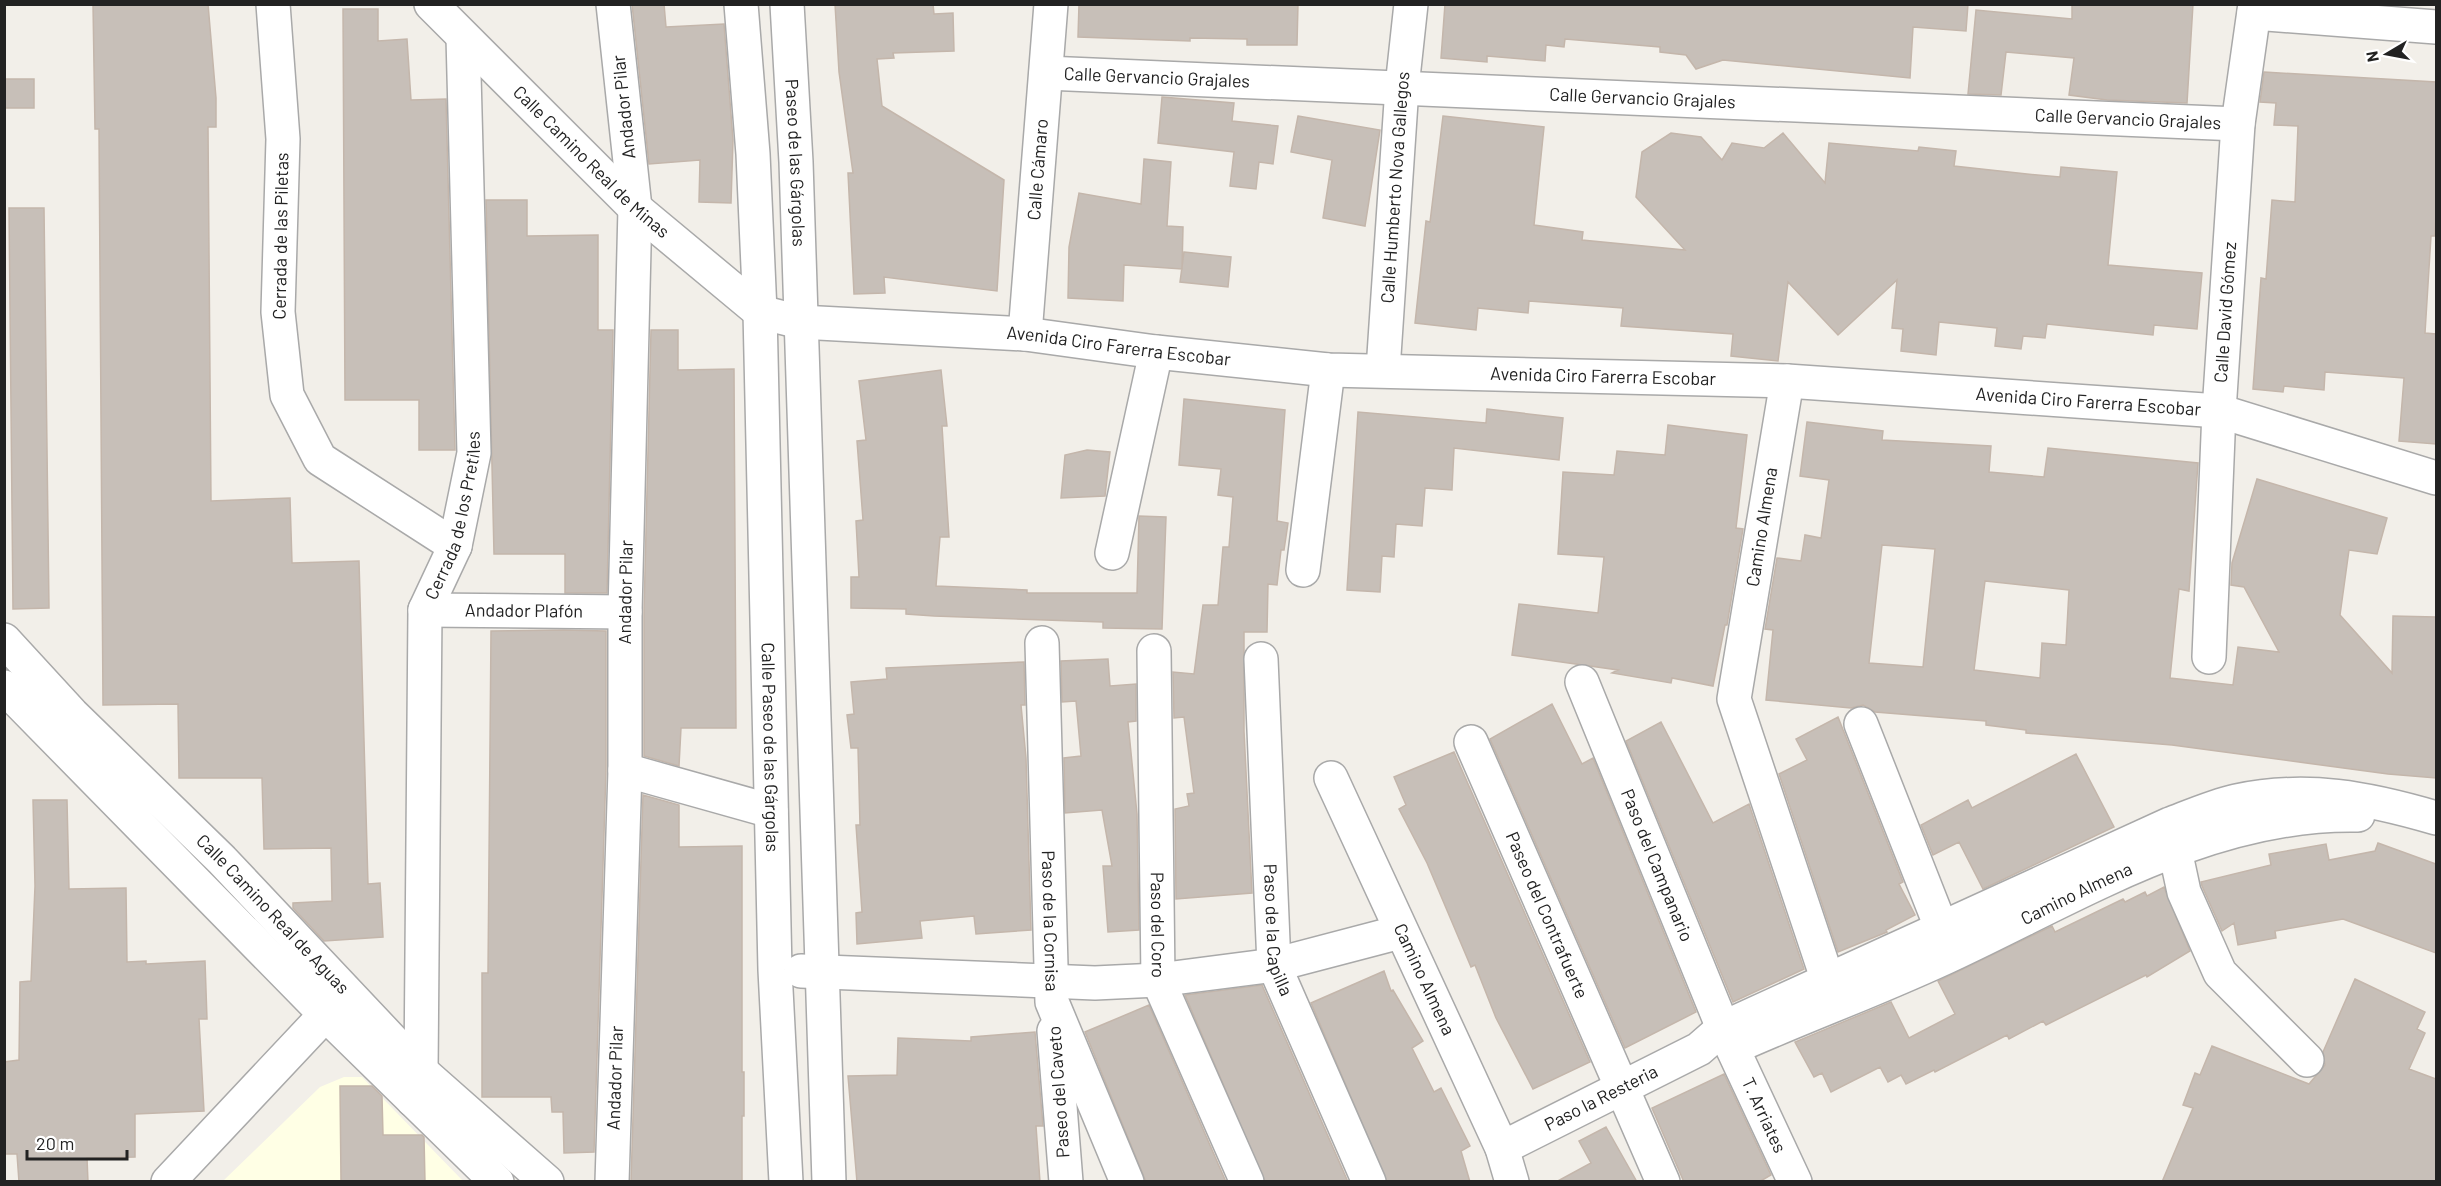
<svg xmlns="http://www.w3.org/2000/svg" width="2441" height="1186" font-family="Barlow,sans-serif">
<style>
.education{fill:#ffffe5}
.building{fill:#c7bfb8;stroke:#c4b6ab;stroke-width:1.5;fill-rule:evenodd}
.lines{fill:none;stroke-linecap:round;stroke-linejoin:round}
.minor-casing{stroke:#a9a9a9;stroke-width:36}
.minor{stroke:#fff;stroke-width:33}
.labels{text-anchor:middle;stroke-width:5;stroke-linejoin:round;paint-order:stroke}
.street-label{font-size:18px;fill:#222;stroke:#fff}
</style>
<rect width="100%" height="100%" fill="#f2efe9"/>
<path class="education" d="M344,1077H362L463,1181L222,1182L320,1087Z"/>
<path class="building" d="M93,4H208L216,98V127H208L211,501L290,498L292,563L359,561L368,884L380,883L383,937L324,941L293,908V903L332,901L331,848L264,849L262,778H179L178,704L103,705L99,129H95Z
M632,4H664L666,27L724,24L733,140L731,203L699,202L700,160L649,164Z
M835,4H933L934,14L953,13L954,51L893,53L894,58L877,59L882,106L1004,180L997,291L884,277L885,293L854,294L848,173H853L839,72Z
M1079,4H1298L1297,45H1247V39L1190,38V41L1078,37Z
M1445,4H1968L1966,31L1913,27L1910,78L1723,60L1696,69L1686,55L1660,52V47L1565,39L1564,47L1546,45L1545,61L1487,56V62L1441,58Z
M2072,4H2193L2187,103L2107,100L2069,95L2074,58L2006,52L2001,95L1968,94L1976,10L2072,19Z
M343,9H378V41L407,39L411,100L446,99L455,450H419V400H345Z
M2264,72L2436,82V212L2435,236H2431L2425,333L2436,334V444L2399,441L2404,378L2325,372L2324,390L2284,386L2283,392L2253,389L2261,278L2266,279L2272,200L2295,202L2298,126L2274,125L2276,103L2260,102Z
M4,79H34V108H4Z
M1162,97L1234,103L1232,121L1278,126L1273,164L1259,162L1256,189L1230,186L1234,152L1158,143Z
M1298,116L1380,130L1365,226L1323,218L1332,160L1291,152Z
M1443,116L1544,127L1534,225L1583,232L1582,240L1685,250L1636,197L1642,152L1671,133L1701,137L1722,160L1732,143L1764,148L1783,133L1825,183L1829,143L1918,151L1919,147L1956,151L1954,166L2027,174L2060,177L2061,167L2117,172L2108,265L2202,273L2197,329L2154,325L2153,335L2047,324L2045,338L2023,336L2021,349L1995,346L1997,328L1939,322L1936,355L1901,351L1903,329L1892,328L1897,280L1838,335L1788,282L1778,361L1731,356L1733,334L1621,326L1623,308L1529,301L1528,313L1478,308L1476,330L1415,323L1426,221L1430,222Z
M1144,159L1171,162L1167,226L1183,227L1182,269L1124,265L1123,301L1068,298L1069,247L1079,193L1141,204Z
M486,200H527V236L598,235V330H613L607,593H565V554H494Z
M9,208H44L49,608L13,609Z
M1184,252L1231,257L1228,287L1180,282Z
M651,330H678V370L734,369L736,728H681L679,766L644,756V612Z
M941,370L947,426H942L949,537H940L936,586L1027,590V593H1137L1139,516L1166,517L1162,629L1103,628V622L934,616L906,614V609L851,608V577H859L856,521L863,520L857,441L866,440L859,381Z
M1184,399L1285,410L1277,521L1288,523L1284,550H1281L1277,585L1268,584L1267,632H1244V731L1252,893L1176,899L1175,809L1189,806L1187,794L1194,793L1184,717L1174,718L1173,672L1194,674L1203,605H1218L1223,547H1229L1233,497L1218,495L1221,469L1179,465Z
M1487,409L1563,418L1559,460L1454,448L1452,490L1425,488L1422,526L1396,524L1394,557L1382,556L1380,592L1347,590L1358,412L1486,423Z
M1807,422L1883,431L1882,440L1991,446L1989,472L2044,477L2048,448L2198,463L2189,591L2179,589L2170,678L2233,685L2238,647L2279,652L2244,587L2231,585L2232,563L2257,479L2387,518L2377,554L2349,550L2340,615L2392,673L2393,616L2436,617V778L2388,774L2172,745L2026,733V730L1986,725V721L1875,712L1863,705L1851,708L1766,700L1773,630L1765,629L1777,558L1801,561L1805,535L1821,538L1829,480L1800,476ZM1882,545L1935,549L1923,667L1869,663ZM1985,581L2069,590L2066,645L2042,643L2040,678L1974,670Z
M1668,425L1747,435L1736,528L1743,529L1727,625H1725L1713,686L1672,678L1671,683L1612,673L1618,670L1512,655L1519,604L1598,613L1604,557L1558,554L1563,472L1614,475L1617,451L1665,455Z
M1087,450L1110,452L1105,496L1061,498L1065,455Z
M564,630L606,631V770L594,1152L564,1153L563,1112H552L551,1097H482V973H488L491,631Z
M1108,659L1110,686L1136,684V721L1128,722L1137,814L1139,930L1108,932L1103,866H1112L1102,810L1065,813L1064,758L1081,756L1076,701L1062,702L1061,661Z
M1024,662L1025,705H1021L1026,758L1031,930L976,934L974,916L920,921L922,938L857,944L856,913L862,912L856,825H860L858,748H851L847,715L854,714L851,682L887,679L886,668Z
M1552,704L1582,764L1593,758L1696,1012L1625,1048L1490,739Z
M1838,717L1903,882L1899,884L1915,915L1886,930L1887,932L1838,952L1779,774L1807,760L1796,739Z
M1661,722L1713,823L1749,804L1804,969L1733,1002L1626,741Z
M1454,752L1590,1062L1533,1089L1496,1018L1475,965L1471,967L1427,863L1399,809L1406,805L1394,777Z
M2076,754L2114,827L1983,889L1959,842L1933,855L1921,825L1968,800L1972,808Z
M643,795L679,805V847L742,846V1072H744V1116H742V1182H631Z
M33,800H67L69,889L126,888L127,962L146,961V964L205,961L207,1019H199L204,1111L135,1114V1157L87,1158L88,1182H19L17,1154H4V1062L19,1060L20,982L31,981L35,886Z
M2378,843L2436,864V953L2343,919L2275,931L2276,938L2238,945L2234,923L2222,931L2202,886L2201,882L2271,865L2269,854L2326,844L2329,860L2375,851Z
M2164,887L2190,951L2147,977L2146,975L2046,1025L2043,1021L2009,1039L2007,1035L1935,1072L1934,1070L1906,1084L1901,1075L1888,1082L1880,1067L1831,1092L1822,1073L1814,1077L1795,1042L1891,1002L1909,1038L1955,1014L1938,981L2052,926L2055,932L2123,899L2125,902L2145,892L2147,896Z
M1384,971L1391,991L1393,990L1423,1041L1412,1048L1434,1092L1441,1088L1470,1146L1461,1151L1470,1182H1387L1311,1003Z
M2355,979L2425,1012L2417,1029L2425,1033L2409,1069L2436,1079V1182H2162L2193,1108L2183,1105L2195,1073L2200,1075L2212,1046L2309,1084L2325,1065L2323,1052Z
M1262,985L1348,1182H1265L1185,995Z
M1149,1005L1226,1182H1146L1085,1032Z
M1035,1032L1043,1126H1036L1040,1182H857L848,1076L897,1075L898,1038L971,1041V1037Z
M1724,1074L1771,1175L1759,1182H1684L1652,1108Z
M340,1086H372L382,1096L383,1135H422L424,1137L425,1182H341Z
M1606,1127L1637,1182H1556L1591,1163L1579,1141Z"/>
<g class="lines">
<defs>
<g id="minor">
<path d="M273,4L283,139L278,312L287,395L320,459L455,546"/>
<path id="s1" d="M431,4L635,208L760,312L800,322L1025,334L1156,352L1328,370L1787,381L2219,411L2436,478"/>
<path id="s2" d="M741,4L753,154L760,312L775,970L786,1182"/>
<path id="s3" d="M787,4L796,162L829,1182"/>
<path d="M2254,13L2436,27"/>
<path id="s4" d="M1046,73L2238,124"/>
<path id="s5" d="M1025,334L1051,4"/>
<path id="s6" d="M1383,370L1402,87L1411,4"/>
<path d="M1787,381L1734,699L1828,981"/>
<path d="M1112,553L1156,352"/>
<path d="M1303,570L1328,370"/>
<path id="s7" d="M425,610L625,612"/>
<path id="s8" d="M4,640L72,714L222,860L421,1071L547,1182"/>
<path id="s9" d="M1042,643L1052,1002L1127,1182"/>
<path id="s10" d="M1154,651L1158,980L1247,1182"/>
<path id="s11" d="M2209,657L2219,411L2238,124L2255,4"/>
<path id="s12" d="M1261,659L1274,965L1369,1182"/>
<path id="s13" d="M1582,682L1723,1028L1795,1182"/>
<path d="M4,687L325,1014L497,1182"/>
<path d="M1861,724L1941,927"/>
<path id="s14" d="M1471,742L1663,1182"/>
<path d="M625,770L771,811"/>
<path id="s15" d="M1331,778L1502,1148L1512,1182"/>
<path d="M2175,850L2184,892L2220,973L2307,1060"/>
<path d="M801,971L1095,983L1158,980L1274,965L1400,932"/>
<path d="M1054,1031L1066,1182"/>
<path id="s16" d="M1739,1045C1811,1013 1886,986 1957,952C2084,892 2213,812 2358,815"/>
<path id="s17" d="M413,1100L421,1071L425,610L455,546L474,453L463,37"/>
<path id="s18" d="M1502,1148L1699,1049L1723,1028L2170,824C2191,816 2214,806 2236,801C2307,786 2368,798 2436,818"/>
<path d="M168,1182L339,1000"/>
<path id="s19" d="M612,1182L625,770V612L635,208L613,4"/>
</g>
</defs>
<use href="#minor" class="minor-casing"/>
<use href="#minor" class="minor"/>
</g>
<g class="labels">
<g class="street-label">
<text dy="6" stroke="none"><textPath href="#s4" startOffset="111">Calle Gervancio Grajales</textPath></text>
<text dy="6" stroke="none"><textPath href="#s4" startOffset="597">Calle Gervancio Grajales</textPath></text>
<text transform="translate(624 107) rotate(-96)" y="6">Andador Pilar</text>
<text dy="6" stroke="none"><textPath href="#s4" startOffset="1083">Calle Gervancio Grajales</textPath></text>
<text dy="6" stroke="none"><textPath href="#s1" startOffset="225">Calle Camino Real de Minas</textPath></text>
<text dy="6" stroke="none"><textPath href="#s3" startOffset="159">Paseo de las Gárgolas</textPath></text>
<text dy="6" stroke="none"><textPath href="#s5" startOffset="165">Calle Cámaro</textPath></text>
<text dy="6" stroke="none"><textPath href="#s6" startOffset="183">Calle Humberto Nova Gallegos</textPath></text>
<text transform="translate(281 236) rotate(-89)" y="6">Cerrada de las Piletas</text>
<text dy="6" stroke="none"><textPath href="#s11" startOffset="345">Calle David Gómez</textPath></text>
<text dy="6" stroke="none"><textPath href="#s1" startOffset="812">Avenida Ciro Farerra Escobar</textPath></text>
<text dy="6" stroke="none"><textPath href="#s1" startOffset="1298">Avenida Ciro Farerra Escobar</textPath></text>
<text dy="6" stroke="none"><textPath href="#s1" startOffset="1784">Avenida Ciro Farerra Escobar</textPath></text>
<text dy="6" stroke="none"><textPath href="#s17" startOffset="591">Cerrada de los Pretiles</textPath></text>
<text transform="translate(1762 527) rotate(-81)" y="6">Camino Almena</text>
<text dy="6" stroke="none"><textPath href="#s19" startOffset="590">Andador Pilar</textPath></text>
<text dy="6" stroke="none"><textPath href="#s7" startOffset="99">Andador Plafón</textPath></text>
<text dy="6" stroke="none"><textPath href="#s2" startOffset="744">Calle Paseo de las Gárgolas</textPath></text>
<text dy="6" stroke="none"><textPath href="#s13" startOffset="198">Paso del Campanario</textPath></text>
<text dy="6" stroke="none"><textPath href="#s16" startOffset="370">Camino Almena</textPath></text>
<text dy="6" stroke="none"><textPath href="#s8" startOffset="384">Calle Camino Real de Aguas</textPath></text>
<text dy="6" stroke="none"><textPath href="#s14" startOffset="189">Paseo del Contrafuerte</textPath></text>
<text dy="6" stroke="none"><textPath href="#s9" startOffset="278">Paso de la Cornisa</textPath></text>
<text dy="6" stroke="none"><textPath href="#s10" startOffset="274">Paso del Coro</textPath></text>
<text dy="6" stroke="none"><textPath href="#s12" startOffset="272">Paso de la Capilla</textPath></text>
<text dy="6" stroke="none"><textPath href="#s15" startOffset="222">Camino Almena</textPath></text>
<text dy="6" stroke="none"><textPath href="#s19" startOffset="104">Andador Pilar</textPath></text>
<text transform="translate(1059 1092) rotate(-94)" y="6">Paseo del Caveto</text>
<text dy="6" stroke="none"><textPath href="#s18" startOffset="111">Paso la Resteria</textPath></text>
<text dy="6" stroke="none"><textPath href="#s13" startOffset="470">T. Arriates</textPath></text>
</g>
</g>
<rect width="2441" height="1186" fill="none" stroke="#222222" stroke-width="12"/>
<g transform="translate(2387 54) rotate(260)" stroke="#ffffff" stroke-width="4.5" paint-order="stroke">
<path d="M0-4.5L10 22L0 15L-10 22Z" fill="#222222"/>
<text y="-9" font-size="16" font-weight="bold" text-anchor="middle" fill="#222222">N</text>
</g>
<path d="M27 1150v9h100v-9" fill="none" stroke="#222222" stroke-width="3"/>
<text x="36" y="1150" font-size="18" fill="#222222" stroke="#ffffff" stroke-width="4.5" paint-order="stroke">20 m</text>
</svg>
